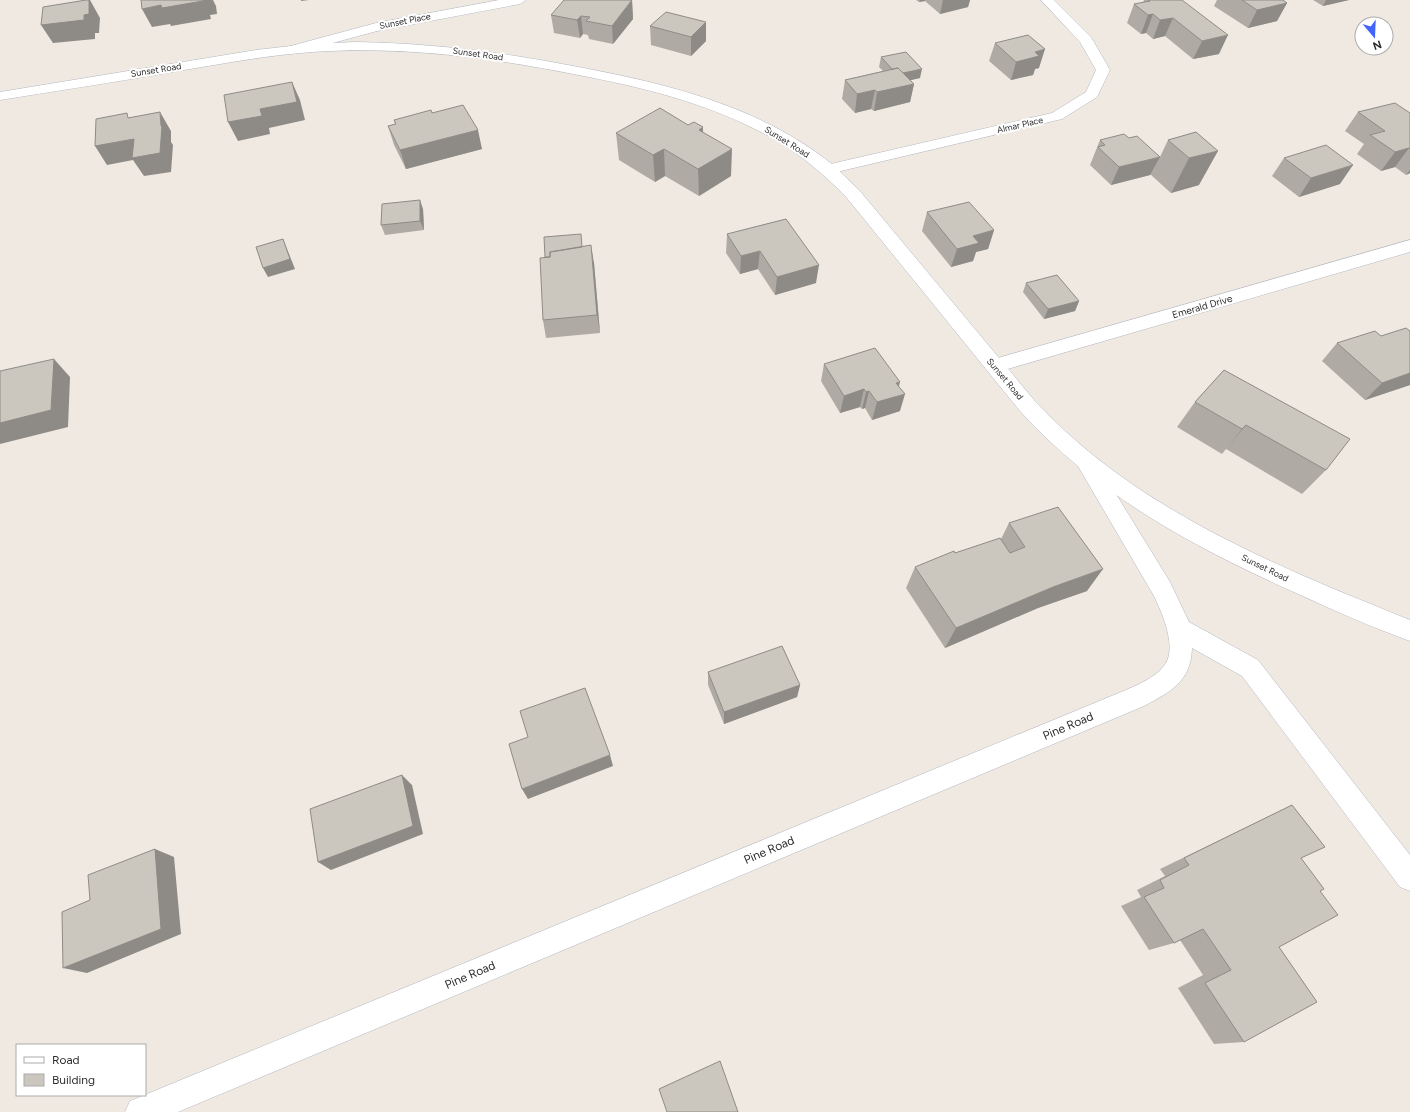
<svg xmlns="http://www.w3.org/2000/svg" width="1410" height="1112" font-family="Figtree,sans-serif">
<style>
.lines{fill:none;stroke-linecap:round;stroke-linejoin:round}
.minor-casing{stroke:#b4b7c1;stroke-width:1}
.tertiary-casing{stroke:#b4b7c1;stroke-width:1}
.minor{fill:#fff;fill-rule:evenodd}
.tertiary{fill:#fff;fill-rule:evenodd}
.wall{fill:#afaba4}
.shaded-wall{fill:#8e8b86}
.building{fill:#cbc7bf;stroke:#8e8b86}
.labels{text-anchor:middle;stroke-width:4;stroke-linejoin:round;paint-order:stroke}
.far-street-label{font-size:9px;fill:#2e2e2e;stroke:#fff}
.street-label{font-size:10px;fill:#2e2e2e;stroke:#fff}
.near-street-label{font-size:12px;fill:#2e2e2e;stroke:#fff}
</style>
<rect width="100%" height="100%" fill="#efe9e1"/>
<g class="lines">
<defs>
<path id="minor" d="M499,0H526L520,4L377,31L292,54L287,53L285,50L287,47L376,23Z
M1041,0H1054L1091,37L1110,70L1097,97L1062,119L828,174L822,172L820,169L822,166L1052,113L1086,92L1096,70L1080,42Z
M1410,240V252L994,373L987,371L985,366L987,361L994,359Z
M1085,453L1092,455L1170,582L1189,622L1258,660L1410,855V891L1400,887L1242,676L1192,648C1191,682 1170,692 1144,706L178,1112H125L130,1101L1126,690C1139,684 1154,678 1163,667C1179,650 1162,613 1154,596L1075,461L1078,455Z"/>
<path id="tertiary" d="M356,42C429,43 501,52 573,66C664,83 759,105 833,165C842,173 850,182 859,190L1034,400C1134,509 1276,566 1410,620V641C1371,627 1333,610 1296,593C1195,548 1095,494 1020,411L847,198C821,171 793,148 759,131C701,101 637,86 573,74C487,57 400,46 312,52C269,55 227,63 184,70C123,81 61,90 0,100V92L256,50L309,44Z"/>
</defs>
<use href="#minor" class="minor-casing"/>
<use href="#tertiary" class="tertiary-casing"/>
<use href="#minor" class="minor"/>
<use href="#tertiary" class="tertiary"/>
</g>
<path class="wall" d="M632,0L633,19L613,44L589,39L588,35L583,34L580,38L554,33L551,15Z
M916,0H970L968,7L940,14L925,1L919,2Z
M1144,0H1182L1219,54L1193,59L1165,36L1153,39L1146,33L1141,34L1127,23L1134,4L1143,3Z
M1217,0H1283L1287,3L1277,21L1248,28L1214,6Z
M1313,0H1349L1323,6Z
M706,22V41L691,56L651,45L650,26Z
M995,43L1039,68L1035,69L1033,75L1011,80L989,61Z
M881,57L920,78L910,80L914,84L910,102L874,111L871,109L855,113L842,99L845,80L883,71L879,67Z
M1358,112L1410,113V173L1406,175L1395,167L1381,171L1357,154L1364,144L1345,131Z
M394,120L482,149L406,169L394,145L388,126L395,124Z
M688,125L703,127V132L731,176L699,196L665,176L655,182L619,160L616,133Z
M1196,132L1199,185L1171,193L1151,175H1150L1111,185L1090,165L1100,140L1129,138L1160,157L1168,140Z
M1284,158L1340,184L1299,197L1272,176Z
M423,209L424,230L385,235L381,225Z
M927,212L994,230L988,249L976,252L973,261L951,267L922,231Z
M786,219L816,283L775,295L758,269L740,274L726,253L727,234Z
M583,247L594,263L600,333L546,338L543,320L545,257Z
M1026,283L1079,301L1075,311L1044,319L1023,292Z
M1410,331V385L1365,400L1322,361L1337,343L1381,336Z
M824,364L899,386L900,411L872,420L865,408L862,409L860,407L840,413L821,381Z
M1224,370L1326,470L1302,494L1226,449L1222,454L1177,427L1195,402Z
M1009,523L1087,591L1038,608L945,648L906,588L915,567L955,553L1001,539Z
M708,672L800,685L797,697L724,724L708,685Z
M1292,805L1301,858L1320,891L1279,947L1244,1042L1214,1044L1178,988L1203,975L1180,940L1174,943L1149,950L1121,906L1141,897L1137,890L1165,876L1160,869Z"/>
<path class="shaded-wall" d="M84,0H92H90L100,18L99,33H95V39L53,43L41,25L85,1Z
M203,0H213L216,6L217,14L210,15L211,19L171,26L170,24L152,27L142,9L161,5Z
M301,0H309L301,1Z
M632,0L633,19L613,44L612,26Z
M920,0H925V1L919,2Z
M943,0H970L968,7L940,14Z
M1326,0H1349L1323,6Z
M1287,3L1277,21L1248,28L1257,10Z
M1153,14L1146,33L1141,34L1148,15Z
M581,16L583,34L580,38L577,20Z
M1173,18L1165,36L1153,39L1160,20Z
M706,22V41L691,56V37Z
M1228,35L1219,54L1193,59L1202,41Z
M1045,49L1039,68L1035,69L1033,75L1011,80L1016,62L1035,52Z
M922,69L920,78L895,84L896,74Z
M292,82L300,100L305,120L269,128L270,134L238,141L228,122L260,109Z
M914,84L910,102L874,111L877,92Z
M875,90L871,109L855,113L857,94Z
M160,112L171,131V142L173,145L171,172L144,176L133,160L107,165L95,146L161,126Z
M703,127V154L699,130Z
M478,130L482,149L406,169L400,150Z
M1409,148L1395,167L1381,171L1395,152Z
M664,149L665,176L655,182L653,155Z
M732,149L731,176L699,196L698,169Z
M1218,151L1199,185L1171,193L1189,158Z
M1160,157L1150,175L1111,185L1119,167Z
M1353,165L1340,184L1299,197L1311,178Z
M1410,170V173L1406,175Z
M420,200L423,209L424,230L420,221Z
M994,230L988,249L976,252L973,261L951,267L957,249L973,236Z
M283,239L295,269L268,277L263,268Z
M591,245L594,263L600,333L597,315Z
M760,251L758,269L740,274L741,256Z
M819,265L816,283L775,295L777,277Z
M1079,301L1075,311L1044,319L1048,309Z
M54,359L70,377L68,427L0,444V423Z
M1410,373V385L1365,400L1382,383Z
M900,382L896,397L905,394L900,411L872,420L877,402L896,383Z
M864,389L860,407L840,413L844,396Z
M869,391L865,408L862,409L866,392Z
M1246,425L1226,449L1222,454L1242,429Z
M1103,569L1087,591L1038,608L945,648L956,628L1053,587Z
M800,685L797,697L724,724V712Z
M610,755L613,766L528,799L522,789Z
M402,775L412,785L423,834L331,870L318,862Z
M155,849L174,857L181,934L87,973L63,968Z"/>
<path class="building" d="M86,0H89V14L84,15V20L41,25L43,7Z
M141,0H203V1L162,8L161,5L142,9Z
M564,0H632L612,26L586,21L590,17L581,16L577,20L551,15Z
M1148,0H1182L1228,35L1202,41L1173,18L1160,20L1153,14L1148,15L1134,4L1150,1Z
M1242,0H1283L1287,3L1257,10Z
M666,12L706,22L691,37L650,26Z
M1028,35L1045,49L1035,52L1039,56L1016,62L995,43Z
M906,52L922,69L903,73L898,68L892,69L881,57Z
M898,68L914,84L877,92L875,90L857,94L845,80Z
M292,82L297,102L260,109L262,116L228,122L224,95Z
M1395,103L1410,113V149L1409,148L1395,152L1370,135L1385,131L1358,112Z
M463,105L478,130L400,150L388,126L396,124L394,120L431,110L432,113Z
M660,108L688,125L694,122L703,127L699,130L732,149L698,169L664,149L653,155L616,133Z
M160,112L161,126H162L160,153L132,158L134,139L95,146L96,119L127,113L128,118Z
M1196,132L1218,151L1189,158L1168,140Z
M1124,134L1129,138L1137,136L1160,157L1119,167L1098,147L1105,145L1100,140Z
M1326,145L1353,165L1311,178L1284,158Z
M420,200V221L381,225L382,204Z
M969,202L994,230L973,236L979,243L957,249L927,212Z
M786,219L819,265L777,277L760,251L741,256L727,234Z
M581,234L582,247L550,252V257H545L544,237Z
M283,239L290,259L263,268L256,247Z
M591,245L597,315L543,320L540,258L550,257V252Z
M1057,275L1079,301L1048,309L1026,283Z
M1406,328L1410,331V373L1382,383L1337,343L1375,331L1381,336Z
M875,348L900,382L896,383L905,394L877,402L869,391L866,392L864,389L844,396L824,364Z
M54,359L51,410L0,423V371Z
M1224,370L1350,439L1326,470L1246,425L1242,429L1195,402Z
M1058,507L1103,569L1053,587L956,628L915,567L954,551L955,553L1000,538L1010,553L1025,547L1009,523Z
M782,646L800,685L724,712L708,672Z
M585,688L610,755L522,789L509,744L528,737L520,711Z
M402,775L413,826L318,862L310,809Z
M1292,805L1325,847L1301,858L1324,889L1320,891L1338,915L1279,947L1317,1002L1244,1042L1205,983L1231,970L1203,929L1174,943L1144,897L1164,888L1160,880L1189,865L1184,858Z
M155,849L161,929L63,968L62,912L90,900L88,875Z
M720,1061L738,1112H667L659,1089Z"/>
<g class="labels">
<g class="far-street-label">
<text transform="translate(405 21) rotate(-11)" y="3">Sunset Place</text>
<text transform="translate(478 54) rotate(8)" y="3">Sunset Road</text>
<text transform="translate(156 70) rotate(-9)" y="3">Sunset Road</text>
<text transform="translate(1020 125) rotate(-13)" y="3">Almar Place</text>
<text transform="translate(787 142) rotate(32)" y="3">Sunset Road</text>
<text transform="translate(1005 379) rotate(50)" y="3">Sunset Road</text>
<text transform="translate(1265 568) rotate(26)" y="3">Sunset Road</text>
</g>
<g class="street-label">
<text transform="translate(1202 306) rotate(-16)" y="4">Emerald Drive</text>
</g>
<g class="near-street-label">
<text transform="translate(1068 726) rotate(-23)" y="4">Pine Road</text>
<text transform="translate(769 850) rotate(-23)" y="4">Pine Road</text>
<text transform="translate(470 975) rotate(-23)" y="4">Pine Road</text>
</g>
</g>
<rect x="16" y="1044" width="130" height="52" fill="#ffffff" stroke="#ababab"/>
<rect x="24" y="1057" width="20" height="6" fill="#ffffff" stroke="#ababab"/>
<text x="52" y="1064" font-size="12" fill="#2e2e2e">Road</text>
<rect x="24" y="1074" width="20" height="12" fill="#cbc7bf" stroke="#ababab"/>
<text x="52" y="1084" font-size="12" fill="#2e2e2e">Building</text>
<g transform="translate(1374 36) rotate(161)"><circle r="19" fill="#ffffff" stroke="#ababab"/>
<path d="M0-3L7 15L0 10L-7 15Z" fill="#4264fb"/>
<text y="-6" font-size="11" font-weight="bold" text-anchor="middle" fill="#2e2e2e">N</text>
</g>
</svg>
